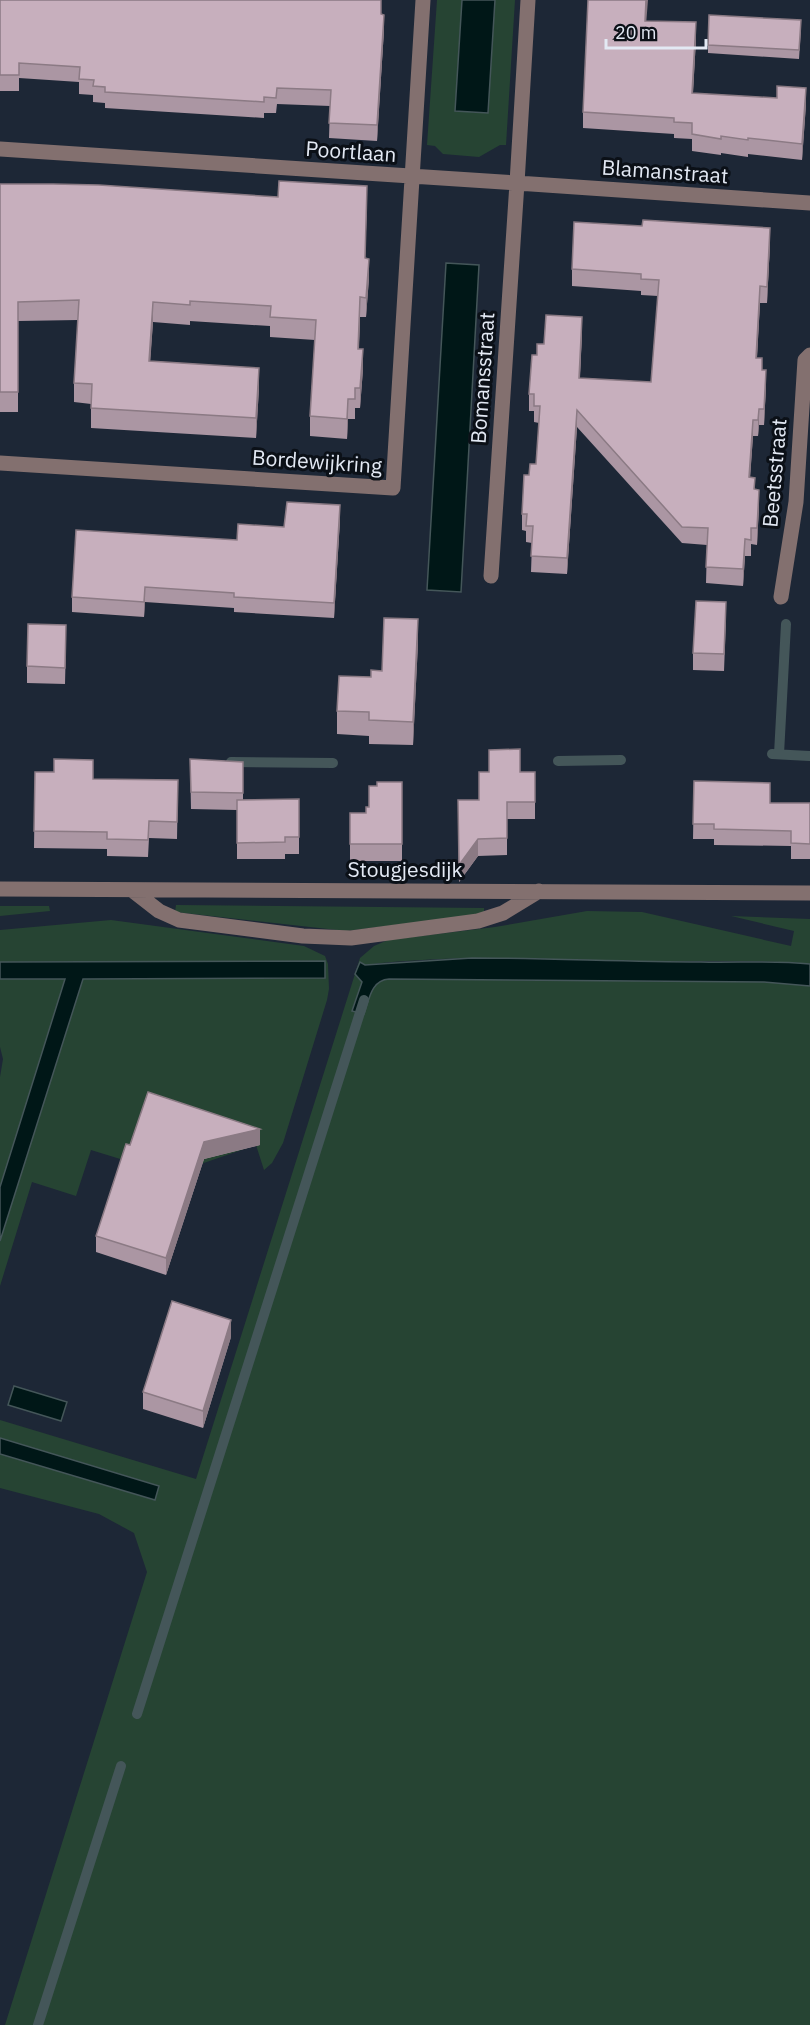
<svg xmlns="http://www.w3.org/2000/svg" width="810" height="2025" font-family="'IBM Plex Sans',sans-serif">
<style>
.green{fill:#264433}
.water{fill:#001717;stroke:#445659;stroke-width:1.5}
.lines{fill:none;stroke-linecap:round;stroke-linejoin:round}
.stream{stroke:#445659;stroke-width:10}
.minor{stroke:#83706f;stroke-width:15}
.wall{fill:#ab96a3}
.shaded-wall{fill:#8b7a84}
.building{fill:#c7afbd;stroke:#8b7a84;stroke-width:1.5}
.labels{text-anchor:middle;stroke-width:6;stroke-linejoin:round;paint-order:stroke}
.street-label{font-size:21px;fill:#e3e9f4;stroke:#0b1017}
</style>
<rect width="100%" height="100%" fill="#1d2736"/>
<path class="green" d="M437,0H462L455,111L487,113L495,0H515L506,145H500L479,157L443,154L435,146L427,145Z
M176,905L484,908V914L346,931L175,912Z
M0,906H49L50,911L0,916Z
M587,911L642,912L791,946L794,931L731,916L810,919V964C753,959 695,962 637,961C547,959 455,954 365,965L362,982L352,1011L364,1014C369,1000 371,980 389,979L764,982L810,986V2025H5L147,1572L134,1533L99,1514L0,1488V1454L155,1500L159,1486L0,1438V1420L196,1479L360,958L374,946L388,940L495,927Z
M111,920L304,946L325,956L328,964L329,989L327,1000L283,1143L272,1163L264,1170L256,1145L195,1166L130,1162L91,1150L76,1196L32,1182L0,1286V1241L83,979L325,978L324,961L0,962V930Z
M0,979H66L0,1187V1077L3,1059L0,1047Z"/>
<path class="water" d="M462,0H495L488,113L455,111Z
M446,263L479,265L461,592L427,590Z
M472,958C549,958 625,962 701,962C738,963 772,960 810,964V986L764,982L389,979C371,980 369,1000 364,1014L352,1011L362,982L355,974L360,962L365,965Z
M325,961V978L83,979L0,1241V1187L65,979H0V962Z
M14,1386L67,1402L61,1421L8,1405Z
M0,1438L159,1486L155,1500L0,1454Z"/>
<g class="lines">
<path class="stream" d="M772,754L809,756
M779,754L786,624
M558,761L621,760
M231,762L333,763
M137,1714L364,1000
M38,2025L121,1766"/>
<path class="minor" d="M0,149L517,183L528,0
M0,463L393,488L423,0
M491,576L517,183L810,203
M781,597L796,502L805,360L810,355
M0,889L810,893
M132,890L159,911L179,920L303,936L351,938L478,921L503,913L539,891"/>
</g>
<path class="wall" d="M0,0H381V14L384,30L377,141L329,138L330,106L277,104L276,113H264V118L105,108V103L93,102V95L79,94V82L19,78V91H0Z
M646,21L696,39L693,93L806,104L802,160L748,154V157L721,153V155L692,151V139L674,138V134L583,128V112Z
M801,29L799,59L708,53V45Z
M0,184L367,206L365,258L369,278L366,317H360L359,349L363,369L360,408H355V419H348L347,439L310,436V416L315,340L270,337V326L190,321V325L153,322L150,361L259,388L256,438L91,428V404L74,402V383L78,320L18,321V412H0Z
M770,244L767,303H760L757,358L762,370L766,386L764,425H759L758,436H753L750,477L755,489L759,506L757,545L751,544V556H745L743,586L706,583L707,545L682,543L577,427L567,574L531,572L532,543L526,542V531L522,530V514L529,475L536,464L539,423L534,422V411H529V394L537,355L544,344L582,333L580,378L651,382L658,296L641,295V291L572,286V269Z
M340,520L334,618L234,612V608L145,602L144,617L72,612V597L237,540L284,527Z
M726,619L724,671L693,670V653Z
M66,642L65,684L27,683V666Z
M418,643L413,745L369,744V736L337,734V711L371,677L382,671Z
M190,759L243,762V800L299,799V854H285V859H237V810L191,809Z
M35,772L93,779L178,780L177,839L149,838L148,857L107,856V849L34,848Z
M520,772H535V819H507V855L478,856L459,882L458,800H479Z
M694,781L770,803H810V859H791V846L714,845V839H693Z
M402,782V861H350V813H366L369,807L377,786Z
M130,1145H260L204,1159L166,1275L96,1252V1236Z
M231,1337L203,1428L143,1409V1392Z"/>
<path class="shaded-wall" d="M646,0H648L645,38V21Z
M384,15V30L377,141V125Z
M696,22V39L692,110V93Z
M806,88V104L802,160V144Z
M770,228V244L767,303V287Z
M369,259V278L366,317V298Z
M760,286V303L756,374V358Z
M360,297V317L358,368V349Z
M153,302V322L149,381V361Z
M582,317V333L579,395V378Z
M363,349V369L360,408V388Z
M259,368V388L256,438V418Z
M766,370V386L764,425V409Z
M348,399V419L347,439V419Z
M759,409V425L758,436V420Z
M577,410V427L567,574V558Z
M753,420V436L749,494V477Z
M759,490V506L757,545V528Z
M340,505V520L334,618V603Z
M745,539V556L743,586V569Z
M145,587V602L144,617V602Z
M418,619V643L413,745V722Z
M478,839V856L459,882V865Z
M260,1129V1145L204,1159L166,1275V1258L204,1142Z
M231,1320V1337L203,1428V1411Z"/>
<path class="building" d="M0,0H381V14L384,15L377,125L329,123L331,90L277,88L276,98L264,97V102L105,92V87L93,86L94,80L79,79L80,67L19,63V75H0Z
M588,0H646L645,21L696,22L692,93L777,98V86L806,88L802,144L748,138V140L721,136V139L692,134V123L674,122V118L583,112Z
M709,15L801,20L799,50L708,45Z
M279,181L367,186L365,258L369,259L366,298L360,297L358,349H363L360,388H355V399H348L347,419L310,416L316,320L270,317L271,306L190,301V305L153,302L149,361L259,368L256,418L91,408L92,384L74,383L79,300L18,302V392H0V184H53L99,185L278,197Z
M643,220L770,228L767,287L760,286L756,358H762V370H766L764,409H759L758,420H753L749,477L755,478L754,489L759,490L757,528H751V540L745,539L743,569L706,567L708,528L682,527L577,410L567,558L531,556L533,526H526L527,514H522L524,475H529L530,464H536L540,406H534V394H529L532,355H537V344H544L546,315L582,317L579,378L651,382L659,280L641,279V274L572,269L574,222L642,226Z
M287,502L340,505L334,603L234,597V593L145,587L144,602L72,597L76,530L237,540L238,524L284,527Z
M696,601L726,602L724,654L693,653Z
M384,618L418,619L413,722L369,720V712L337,711L339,676L371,677V670L382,671Z
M28,624L66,625L65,668L27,666Z
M520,749V772H535V802H507V838L478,839L459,865L458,800H479V772H489V750Z
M54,759L93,760V779L178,780L177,822L149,821L148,840L107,839V832L34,831L35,772H54Z
M190,759L243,762V793L191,792Z
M694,781L770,783V803H810V844L791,843V831L714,829V824H693Z
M377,782H402V844H350V813H366V807H369V786H377Z
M299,799V837H285V842L237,843V800Z
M148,1092L260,1129L204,1142L166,1258L96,1236L126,1144L130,1145Z
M172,1301L231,1320L203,1411L143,1392Z"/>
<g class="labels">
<g class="street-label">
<text transform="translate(351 152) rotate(4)" y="7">Poortlaan</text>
<text transform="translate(665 172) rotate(4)" y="7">Blamanstraat</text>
<text transform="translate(483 378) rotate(-86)" y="7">Bomansstraat</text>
<text transform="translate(317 462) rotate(4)" y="7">Bordewijkring</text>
<text transform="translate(775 473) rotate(-85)" y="7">Beetsstraat</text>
<text x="405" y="877">Stougjesdijk</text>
</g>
</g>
<path d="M606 39v9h100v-9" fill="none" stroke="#e3e9f4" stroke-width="3"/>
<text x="615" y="39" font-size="18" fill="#e3e9f4" stroke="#0b1017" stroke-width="4.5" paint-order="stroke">20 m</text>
</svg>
